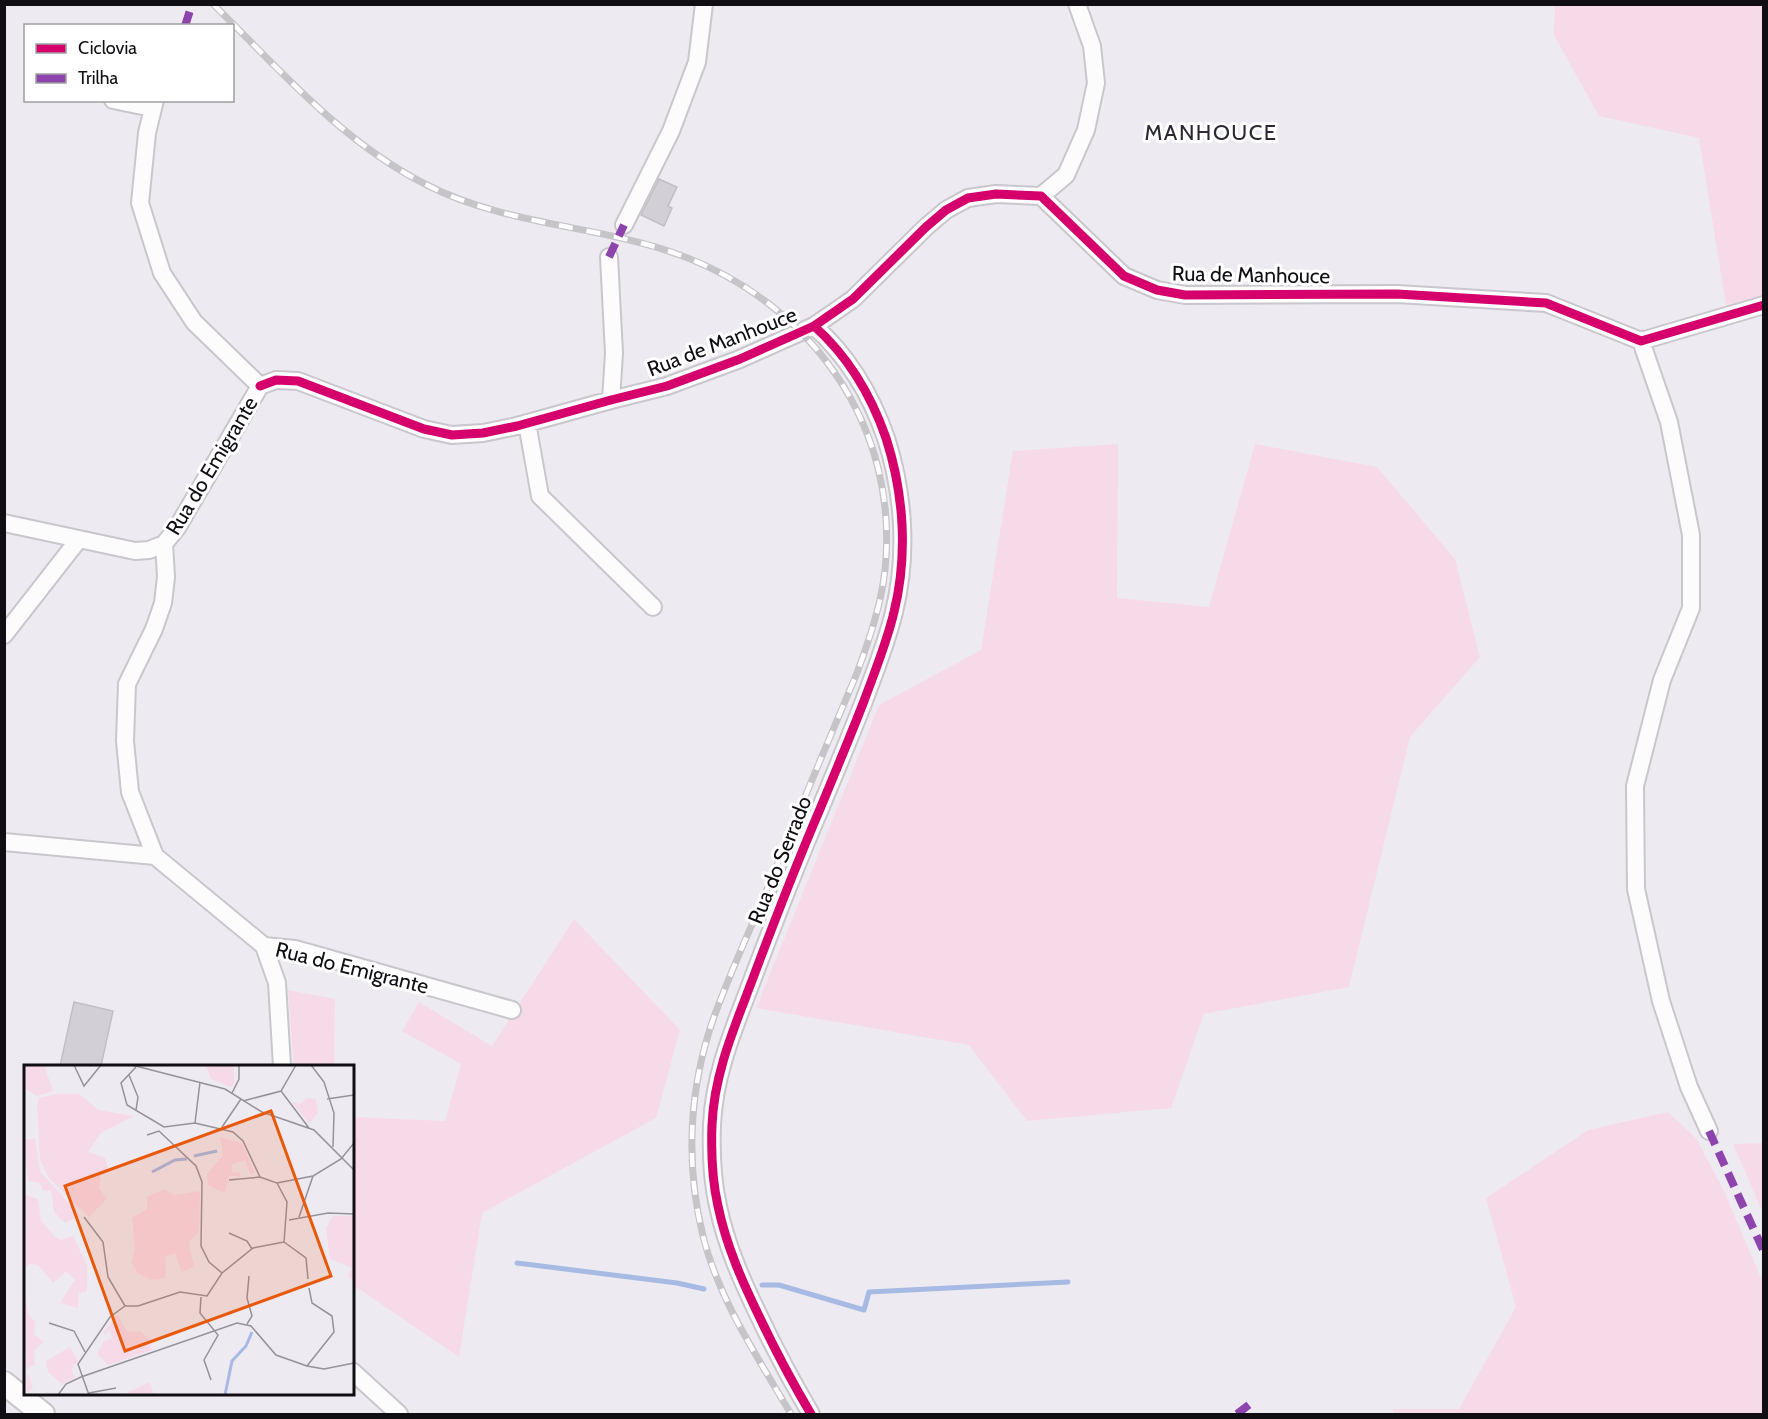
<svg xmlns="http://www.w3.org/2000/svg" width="1768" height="1419" font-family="Cabin,sans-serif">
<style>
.green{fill:#f7dae8}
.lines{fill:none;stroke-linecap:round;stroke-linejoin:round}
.stream{stroke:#a6bae4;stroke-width:5}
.building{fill:#d2d0d6;stroke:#c1bfc5;stroke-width:1.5}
.street-casing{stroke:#c9c6cc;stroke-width:20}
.secondary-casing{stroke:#c9c6cc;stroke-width:26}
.street{stroke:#fcfcfd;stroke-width:16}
.secondary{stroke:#fcfcfd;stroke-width:22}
.rail-casing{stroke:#c5c4c6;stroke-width:7}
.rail{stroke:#fff;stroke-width:4.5;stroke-dasharray:14;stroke-linecap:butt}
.quiet{stroke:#8e44ad;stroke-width:8;stroke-dasharray:15 8;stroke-linecap:butt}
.cycleway-casing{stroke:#fff;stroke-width:13}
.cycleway{stroke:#d6006c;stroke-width:9}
.labels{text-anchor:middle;stroke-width:6;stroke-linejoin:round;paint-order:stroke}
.street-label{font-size:21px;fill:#110e13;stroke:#fff}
.neighbourhood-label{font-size:22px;letter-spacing:1.5px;fill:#2c2731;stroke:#fff}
.inset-river{fill:none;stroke:#a6bae4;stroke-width:3}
.inset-road{fill:none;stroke:#969299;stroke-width:1.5}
.view{fill:#e8590c;fill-opacity:0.15;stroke:#e8590c;stroke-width:3}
.inset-edge{fill:none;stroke:#110e13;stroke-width:3}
</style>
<rect width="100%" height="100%" fill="#eeeaf2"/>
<path class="green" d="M1555,5H1763V296L1726,305L1699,138L1599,116L1554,35Z
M1118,444L1117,598L1209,607L1255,444L1377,467L1455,559L1480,657L1410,737L1349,987L1204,1014L1171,1108L1027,1121L969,1045L756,1008L879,705L981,650L1013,451Z
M574,919L680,1030L656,1118L482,1213L459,1357L353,1285V1117L445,1121L461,1064L402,1031L419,1002L492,1046Z
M288,990L335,999L334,1066H294Z
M1668,1112L1696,1138L1725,1193L1763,1283V1414H1393V1409H1459L1516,1307L1486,1198L1588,1130Z
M1763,1143H1764L1763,1213L1733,1144Z"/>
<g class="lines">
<path class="stream" d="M517,1263L677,1283L704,1289
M762,1285H779L864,1310L869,1292L1068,1282"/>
</g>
<path class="building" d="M659,179L677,187L668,206L672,208L664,226L641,215Z
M74,1002L113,1011L101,1066H60Z"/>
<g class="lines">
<defs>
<path id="street" d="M113,100L152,108
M155,100L147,133L140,203L162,273L194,322L260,386
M1041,196L1066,175L1086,130L1096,83L1092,46L1077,4
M624,225L671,131L697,62L704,4
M609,257L614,353L611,400
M1641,341L1669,422L1691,535V608L1662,680L1635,786L1636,889L1661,1001L1689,1087L1709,1131
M260,386L276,380L298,381L424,429L452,435L483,433L517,426L611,400L667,386L740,359L814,326L853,299L926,227L946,210L968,198L996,194L1041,196L1124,276L1157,290L1185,295L1397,294L1546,303L1641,341L1764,305
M260,386L177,528L164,544L166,577L163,603L154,629L127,684L125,741L130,792L155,856L264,946L295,949L512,1010
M527,423L540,496L653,607
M4,523L135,551L149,550L164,544
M4,635L79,539
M4,842L155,856
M264,946L277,983L282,1066
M352,1371L399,1414
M811,1414C792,1382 775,1350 759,1316C742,1281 726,1245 718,1206C712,1180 711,1152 712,1125C714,1073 735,1026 753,978C774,922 796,865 820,809C835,773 850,737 864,701C875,671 887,642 894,612C908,555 904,494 886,438C871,395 849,357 814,326"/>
<path id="secondary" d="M4,1383L43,1414"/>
</defs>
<use href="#street" class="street-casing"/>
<use href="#secondary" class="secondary-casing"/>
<use href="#street" class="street"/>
<use href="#secondary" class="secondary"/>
<defs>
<path id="rail" d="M213,4C279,69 343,143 427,185C505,225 596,225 677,254C811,302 900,426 885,570C881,606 869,640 857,673C827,744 797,815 768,887C750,930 730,973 714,1017C689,1087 685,1164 703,1236C719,1300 758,1358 791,1414"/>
</defs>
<use href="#rail" class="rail-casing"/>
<use href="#rail" class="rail"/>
<path class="quiet" d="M185,26L192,4
M609,257L624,225
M1709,1131L1764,1252
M1237,1414L1250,1404"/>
<defs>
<path id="cycleway" d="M260,386L276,380L298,381L424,429L452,435L483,433L517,426L611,400L667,386L740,359L814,326L853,299L926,227L946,210L968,198L996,194L1041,196L1124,276L1157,290L1185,295L1397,294L1546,303L1641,341L1764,305
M811,1414C792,1382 775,1350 759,1316C742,1281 726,1245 718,1206C712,1180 711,1152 712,1125C714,1073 735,1026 753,978C774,922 796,865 820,809C835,773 850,737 864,701C875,671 887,642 894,612C908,555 904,494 886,438C871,395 849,357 814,326"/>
</defs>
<use href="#cycleway" class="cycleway-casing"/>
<use href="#cycleway" class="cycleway"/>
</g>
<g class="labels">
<g class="street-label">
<text transform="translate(1251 275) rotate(1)" y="7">Rua de Manhouce</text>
<text transform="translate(722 342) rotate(-21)" y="7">Rua de Manhouce</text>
<text transform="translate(212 466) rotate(-59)" y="7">Rua do Emigrante</text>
<text transform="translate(780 860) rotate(-68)" y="7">Rua do Serrado</text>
<text transform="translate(352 968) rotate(14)" y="7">Rua do Emigrante</text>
</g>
<g class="neighbourhood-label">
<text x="1211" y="140">MANHOUCE</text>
</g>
</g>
<g transform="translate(24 1065)">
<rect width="330" height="330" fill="#eeeaf2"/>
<path d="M0,0H20L29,26L13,31L0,23ZM182,0H210V19L206,22L187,14ZM32,29H55L75,45L110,51L77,68L64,87L81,93L85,106L77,109L75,123L83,134L65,152L25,113L16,95L13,39L15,33ZM283,33L292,34L294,48L285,59L268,36L275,39ZM196,72L218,78L231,108L226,109L221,95L208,99V107L217,108L216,112L205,110L201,128L184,120L183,109L199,90ZM0,74H11L16,106L56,151L41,158L30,147L27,125L19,126L16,118L4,116ZM140,124L150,130L176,126L175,166L165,177L170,202L158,207L151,189L141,192L142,213L127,215L114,208L107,197L111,185L108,153L123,144V132ZM0,129L14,134L17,155L31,172L37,175L49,171L63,200V226L55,228L54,243L36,238L51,215L42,206L29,218L14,200L6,199L0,203ZM309,151H330V219L324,210L328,203L306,194L302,163ZM0,222L4,248L11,257L10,269L20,277L10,285L11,299L2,305L9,321L3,330ZM93,249L103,267L116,266L124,273L128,285L84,300L73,289L79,277L88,273L85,265L82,270L79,268ZM46,282L54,296L47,304L51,312L38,319L24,307L22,296ZM126,317L130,330H102V328Z" fill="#f7dae8"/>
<path class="inset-river" d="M170,91L193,86M128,107L151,95L163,94M201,330L208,296L222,281L228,267"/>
<path class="inset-road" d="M50,0L60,21L77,0M108,0L201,24L238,47L290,65L330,105M287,0L300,17L310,48L309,82M112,2L97,18L103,40L140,62L171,58L209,67L219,76L236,112M105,10L114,32L112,45M257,26L285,63M208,28L215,14V0M303,34L330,30M219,36L257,26L272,0M171,58L176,17M198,62L217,34M123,70L135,66L172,101L178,117L177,181L185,197L198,208M205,115L236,112L253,118L263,137L260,177M253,118L289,111M60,152L79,177L84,212L101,241M275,152L289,111L317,94L330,78M265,155L304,148L330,149M205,168L223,176L228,184M260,177L282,193L284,214M177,232L176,248L194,270L180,295L187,315M25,258L50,266L61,287M223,259L228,251L223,233L225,211M283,301L310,267L308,251L288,238L285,223M65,328L92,323M34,330L42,319L57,312L213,258L227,261L252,290L283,301L300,304L330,298M65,330L54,299L86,252L101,241H114L156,227L183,231L198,208L229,183L260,177"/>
<path class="view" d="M247,46L307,211L101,286L41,121Z"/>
<rect width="330" height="330" class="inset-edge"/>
</g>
<rect width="1768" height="1419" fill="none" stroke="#110e13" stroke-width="12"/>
<rect x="24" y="24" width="210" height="78" fill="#ffffff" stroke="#a09fa1" stroke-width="1.5"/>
<rect x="36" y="44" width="30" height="9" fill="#d6006c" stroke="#a09fa1" stroke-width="1.5"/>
<text x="78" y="54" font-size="18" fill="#110e13">Ciclovia</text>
<rect x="36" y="74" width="30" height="9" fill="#8e44ad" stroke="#a09fa1" stroke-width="1.5"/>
<text x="78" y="84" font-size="18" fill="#110e13">Trilha</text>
</svg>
